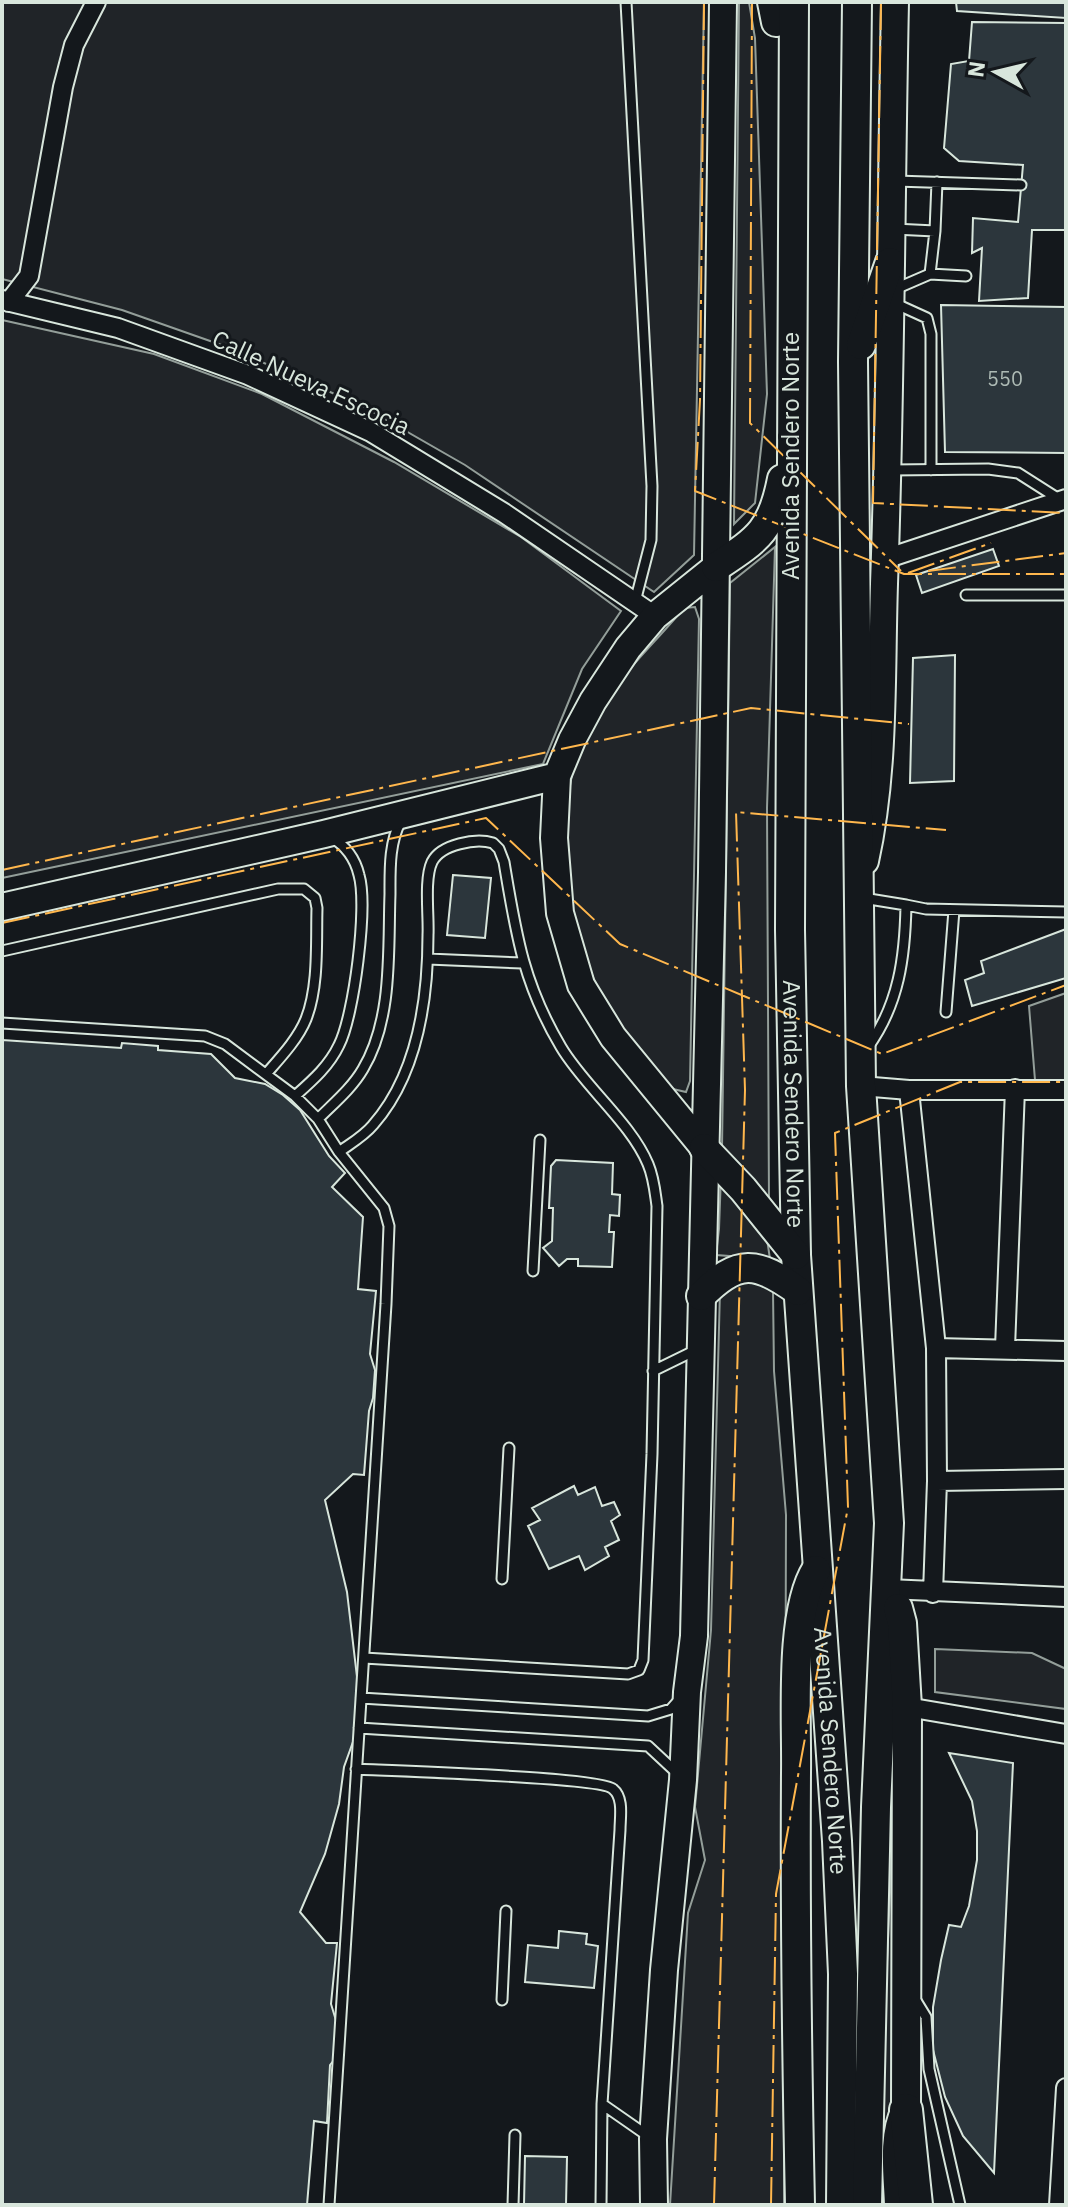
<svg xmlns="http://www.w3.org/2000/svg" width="1068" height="2207" font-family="'IBM Plex Sans',sans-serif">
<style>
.green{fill:#202428;stroke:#939e99;stroke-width:2}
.building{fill:#2c363c;stroke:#d8e6dc;stroke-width:2}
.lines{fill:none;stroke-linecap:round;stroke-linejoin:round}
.lane-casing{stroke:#d8e6dc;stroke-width:13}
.street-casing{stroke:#d8e6dc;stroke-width:22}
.secondary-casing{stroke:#d8e6dc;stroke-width:30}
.primary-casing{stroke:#d8e6dc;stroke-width:32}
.highway-casing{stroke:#d8e6dc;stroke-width:36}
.lane{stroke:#14181c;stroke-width:9}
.street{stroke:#14181c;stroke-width:18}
.secondary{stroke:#14181c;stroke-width:26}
.primary{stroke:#14181c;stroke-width:28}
.highway{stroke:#14181c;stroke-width:32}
.power{stroke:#ffb74d;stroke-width:2;stroke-dasharray:28 6 4 6;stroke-linecap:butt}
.labels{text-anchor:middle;stroke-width:6;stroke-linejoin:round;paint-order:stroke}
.number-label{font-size:20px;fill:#adbab4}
.street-label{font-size:24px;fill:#d8e6dc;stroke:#14181c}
</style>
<rect width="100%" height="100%" fill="#14181c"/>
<path class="green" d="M2,2H704L694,555L654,592L465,465L362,406L230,348L122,310L2,279Z
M739,2H749L755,38L767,394L755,503L734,524Z
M2,320L154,354L262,394L394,462L521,537L621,611L582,669L543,764L2,878Z
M775,547L767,808L769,1204L722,1149L730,583Z
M695,607L699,619L690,1081L686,1092L673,1089C652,1065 629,1040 612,1013C559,930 545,789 601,705C623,673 659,638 684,608Z
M1066,993V1080H1035L1029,1006Z
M721,1175L767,1239L770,1259L716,1255L719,1229Z
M738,1278L758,1279L773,1291L774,1371L786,1515L784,2205H670L688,1913L705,1860L695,1807L711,1630L720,1290Z
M935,1649L1032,1653L1066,1669V1709L935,1692Z
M897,1731L895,2205H883L884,2031Z"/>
<path class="building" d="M956,2H1066V18L957,11Z
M972,22L1066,23V230H1032L1028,298L979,301L982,248L972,253L973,218L1018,222L1023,165L959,161L944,148L951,64L969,61Z
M941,305L1066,307V453L945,452Z
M993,549L999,566L922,593L916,575Z
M955,655L954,781L910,783L913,658Z
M453,875L491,878L485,938L447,935Z
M1066,929V978L972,1006L965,980L984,973L981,961Z
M2,1040L121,1048L122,1043L158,1046V1050L211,1054L235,1078L265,1084L283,1095L300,1110L329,1156L345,1173L332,1187L363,1217L358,1289L376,1291L370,1354L375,1370L373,1398L369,1411L364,1475L353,1474L325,1500L347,1592L357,1677V1703L354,1739L344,1767L339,1804L325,1854L300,1912L326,1943H337L331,2004L338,2027L334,2060L330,2065L327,2123L314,2121L307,2205H2Z
M556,1160L613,1163L612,1194L620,1195L619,1216L610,1215L609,1232H614L612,1267L578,1266V1259H567L559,1266L543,1248L552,1241L553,1208H549L551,1166Z
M574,1486L578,1495L595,1487L602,1506L614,1502L620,1515L611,1521L619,1540L605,1547L609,1556L585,1570L579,1556L549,1569L528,1526L540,1520L532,1508Z
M949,1753L1013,1763L994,2173L963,2136L945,2097L933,2050V2007L941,1960L949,1925L961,1927L969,1906L977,1860V1831L972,1801Z
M559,1931L587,1934L586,1944L598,1946L594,1988L525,1982L528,1945L558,1948Z
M525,2156L567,2157L566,2205H524Z"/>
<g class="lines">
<defs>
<path id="lane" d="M626,2L652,486L651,540L635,602
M896,181L1021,185
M894,229L935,231L937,182
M935,231L930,274L966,276
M893,290L930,274
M894,303L927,318L931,334V470
M890,470L988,469L1018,473L1062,501
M966,595H1066
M863,898L906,905C905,957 899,1004 868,1047
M906,905L926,909L1066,912
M2,951L278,889H304L315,898L317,908C316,942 319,986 306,1019C298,1039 280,1058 266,1074
M428,959L522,963
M946,1012L954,910
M2,1023L205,1036L225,1044L295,1096L318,1119L339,1152L384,1208L389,1226L386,1304L329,2205
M295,1096C313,1080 329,1066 339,1045C354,1016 368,906 359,875C355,858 346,846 331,837
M318,1119C334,1103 352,1088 363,1069C393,1019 388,950 390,894C390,870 389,842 401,821
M339,1152C350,1144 364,1136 373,1125C417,1075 428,999 428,935C429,916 424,879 432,862C441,844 476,838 493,843L499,849L504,862C516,934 523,983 561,1047C584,1086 631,1123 648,1164C654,1178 655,1192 657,1206L652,1454L643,1660L639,1670L628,1674L364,1658
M533,1271L540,1140
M653,1371L698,1349
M502,1579L509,1448
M361,1698L648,1716L671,1709L679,1700
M359,1728L648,1746L677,1773
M356,1769C389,1771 601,1777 613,1789C624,1798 620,1817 620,1830L602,2104L601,2205
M915,1999L926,2017L929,2069L960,2205
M502,2000L506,1911
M602,2104L648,2136
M513,2205L515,2135"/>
<path id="street" d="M2,300L118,328L248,375L371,432L504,513L655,616
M9,302L29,276L63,87L74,45L96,2
M885,559L1066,499
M861,1086L909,1090H1066
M909,1090L936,1348L937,1481L933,1593
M936,1348L1066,1351
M1005,1348L1015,1089
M937,1481L1066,1479
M888,1589L1066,1597
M907,1707L1066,1734
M1059,2205L1066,2088"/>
<path id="secondary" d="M865,861C885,771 881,675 884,584C891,390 891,196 895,2
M2,907L324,834L557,776
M704,1148L613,1037L581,985L560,913L554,838L557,776L572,740L593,701L628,648L655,616L716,567
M654,2205L653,2139L664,1970L683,1780L687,1692L694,1636L712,872L723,2"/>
<g id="primary">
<path d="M772,2L776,22"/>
<path id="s1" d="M794,2L790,930L796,1255L837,1841L843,1974L841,2205"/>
<path d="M857,2L853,362L861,1086L889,1523L876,1807L867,2205"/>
<path d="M861,345L890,262"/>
<path d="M716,567C758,539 772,531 782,479"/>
<path d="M704,1148L743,1189L796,1255"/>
<path d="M701,1296C738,1258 757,1261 798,1291"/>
<path d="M898,1608L902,1623L907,1707L906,2110C892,2137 898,2175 899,2205"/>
<path d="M800,2205C797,2061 795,1917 796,1773C797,1720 789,1613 816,1570"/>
</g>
<path id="highway" d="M906,2110L916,2205"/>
</defs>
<use href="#lane" class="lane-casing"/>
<use href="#street" class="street-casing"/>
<use href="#secondary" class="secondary-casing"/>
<use href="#primary" class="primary-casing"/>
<use href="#highway" class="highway-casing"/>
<use href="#lane" class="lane"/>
<use href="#street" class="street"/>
<use href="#secondary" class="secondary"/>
<use href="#primary" class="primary"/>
<use href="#highway" class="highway"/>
<path class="power" d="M704,2L700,400L695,491L904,574H1066
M752,2L750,423L901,571
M881,2L873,503L1066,513
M928,571L1066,553
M908,573L991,543
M2,870L751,708L909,724
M2,923L486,818L620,944L882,1054L1066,985
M714,2205L745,1090L736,812L946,830
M771,2205L776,1894L848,1507L835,1133L960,1082H1066"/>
</g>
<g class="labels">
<g class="number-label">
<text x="1005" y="386">550</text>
</g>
<g class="street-label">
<text transform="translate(311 383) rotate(25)" y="8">Calle Nueva Escocia</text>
<text transform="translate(791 456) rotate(-90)" y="8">Avenida Sendero Norte</text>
<text dy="8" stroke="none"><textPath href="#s1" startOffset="1102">Avenida Sendero Norte</textPath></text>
<text dy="8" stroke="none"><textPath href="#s1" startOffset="1750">Avenida Sendero Norte</textPath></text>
</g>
</g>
<rect width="1068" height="2207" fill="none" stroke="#d8e6dc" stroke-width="8"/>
<g transform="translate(996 72) rotate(278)" stroke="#14181c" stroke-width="6" paint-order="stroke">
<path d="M0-6L14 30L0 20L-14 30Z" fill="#d8e6dc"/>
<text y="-12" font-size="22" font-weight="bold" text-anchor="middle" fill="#d8e6dc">N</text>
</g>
</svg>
